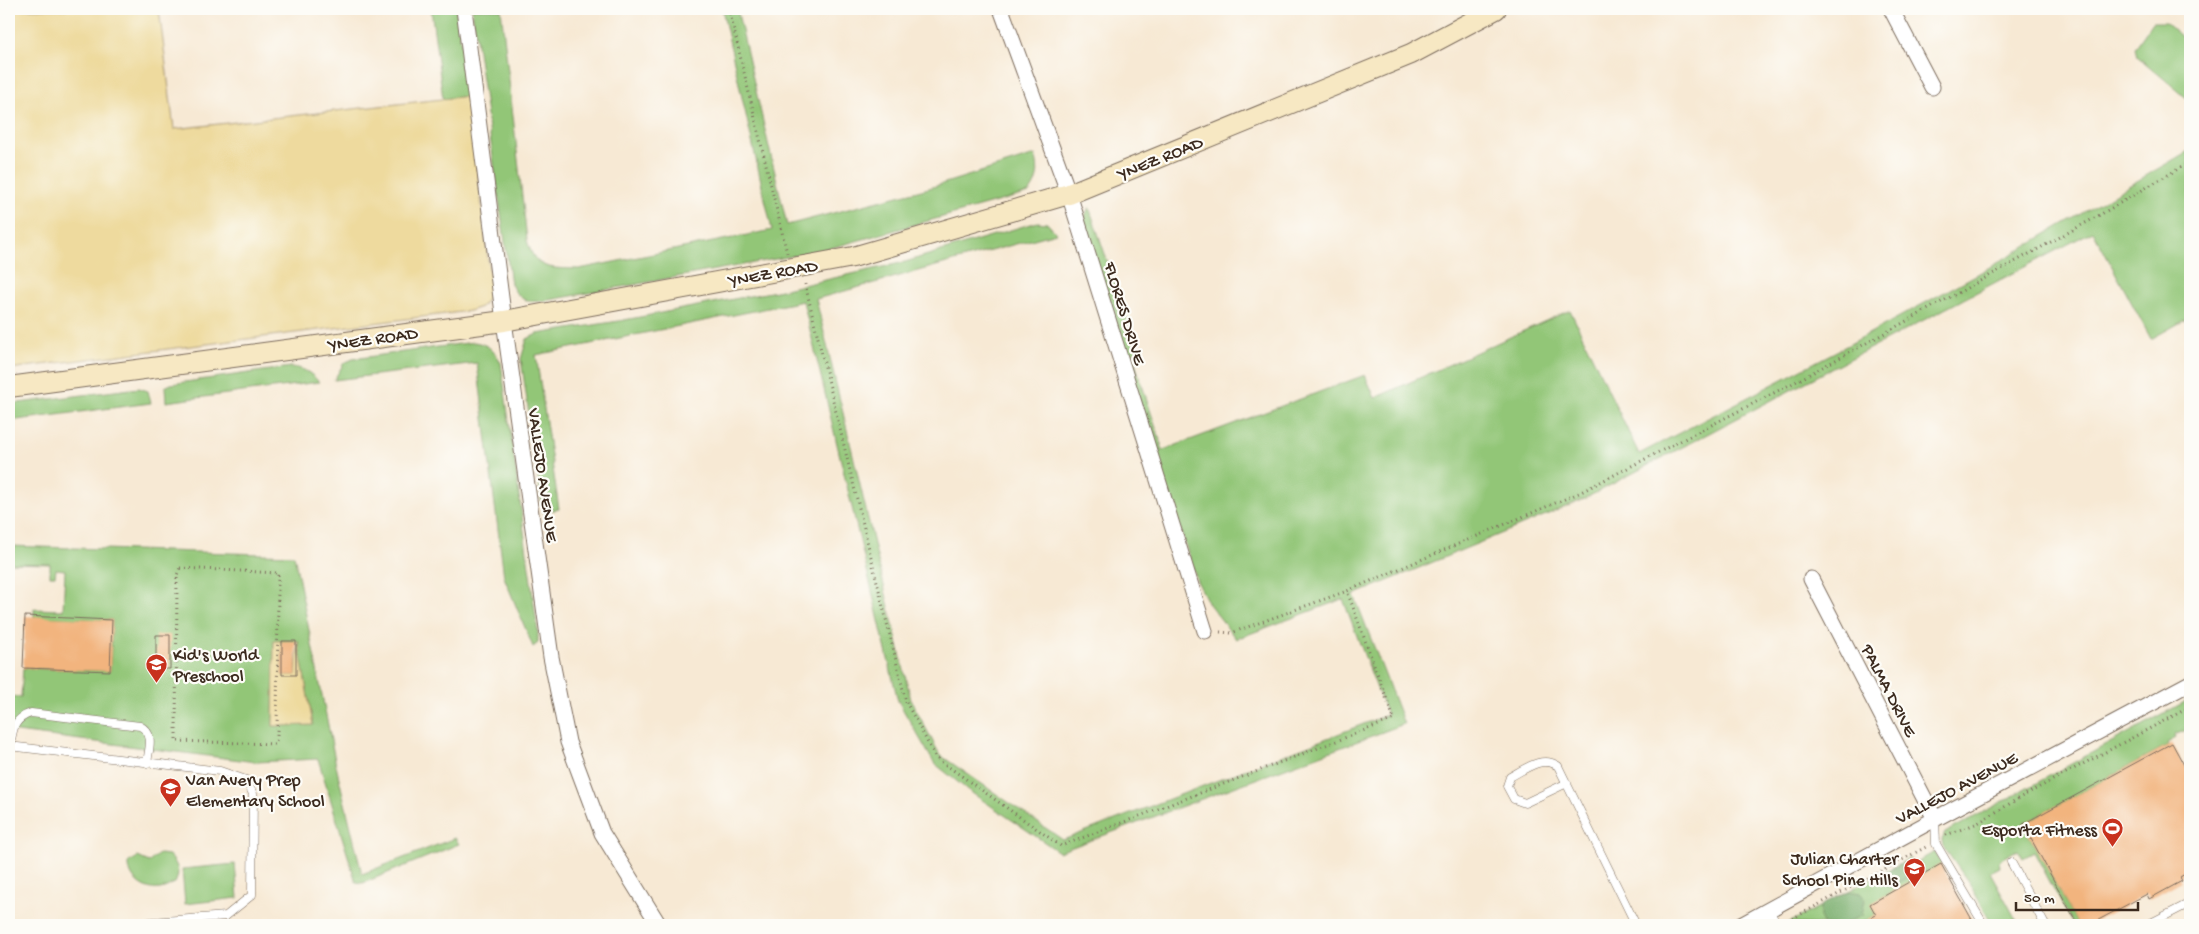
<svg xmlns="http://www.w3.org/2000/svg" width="2199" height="934" font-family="'Gochi Hand',sans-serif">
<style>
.green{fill:#92c677;stroke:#66784a;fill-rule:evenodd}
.forest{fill:#75ab68;stroke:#586a43}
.sand{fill:#eeda9e;stroke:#94825e}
.building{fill:#f2b47e}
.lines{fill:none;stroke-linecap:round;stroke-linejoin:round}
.service-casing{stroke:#7d6d5e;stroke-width:9}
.minor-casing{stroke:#7d6d5e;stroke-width:17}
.secondary-casing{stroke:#7d6d5e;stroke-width:22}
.path{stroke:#7d6d5e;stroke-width:3;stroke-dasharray:1 4;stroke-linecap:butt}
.service{stroke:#fff;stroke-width:8}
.minor{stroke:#fff;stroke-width:15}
.secondary{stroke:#f7e8c3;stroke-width:20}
.labels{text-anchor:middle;stroke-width:4.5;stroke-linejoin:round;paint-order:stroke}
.street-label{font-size:18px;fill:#3b2a1e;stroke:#fdfcf7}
.poi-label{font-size:18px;fill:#3b2a1e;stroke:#fdfcf7;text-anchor:start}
</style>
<rect width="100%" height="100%" fill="#fdfcf7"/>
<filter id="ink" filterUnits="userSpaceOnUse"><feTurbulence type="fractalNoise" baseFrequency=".02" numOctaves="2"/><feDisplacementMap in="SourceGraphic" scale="10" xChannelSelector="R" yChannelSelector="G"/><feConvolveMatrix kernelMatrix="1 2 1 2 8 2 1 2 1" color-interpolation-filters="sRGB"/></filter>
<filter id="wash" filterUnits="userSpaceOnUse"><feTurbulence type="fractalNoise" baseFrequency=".0096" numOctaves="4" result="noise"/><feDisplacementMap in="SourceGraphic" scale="20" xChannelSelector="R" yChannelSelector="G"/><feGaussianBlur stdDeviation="1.12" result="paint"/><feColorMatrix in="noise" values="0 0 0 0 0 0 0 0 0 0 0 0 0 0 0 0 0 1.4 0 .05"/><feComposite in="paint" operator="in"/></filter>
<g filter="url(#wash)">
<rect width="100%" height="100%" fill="#f7e9d4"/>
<path class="green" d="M431,9H456L469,96L443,99Z
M472,9H501L527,240C535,271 550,268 579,269L772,230L722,9H737L787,225L929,188L1035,155C1040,171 1038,181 1029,193L820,251L555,299C534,302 521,306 511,284Z
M2153,22H2165L2190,44V101L2137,56L2135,48Z
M2190,150V317L2151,339L2093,231L1582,500L1354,595L1404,724L1059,852L969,791L934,763L898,701L803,301L536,355L559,509L543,512L521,359L527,339L537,334L619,321L781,290L905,262L1037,222L1047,223L1056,233L816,299L911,700L940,755L1063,840L1387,715L1343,599L1236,639L1209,604L1197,581L1084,228L1085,216L1089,207L1138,351L1132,354L1163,450L1365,375L1375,398L1570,310L1639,454L1850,344L1983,271Z
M474,342C488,344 494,350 501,363L538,633V643L533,647L504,577L477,363L334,380L344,363L353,359Z
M291,367C304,368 311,373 319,382L166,402L165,387L171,384Z
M139,388L148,391L151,403L9,421L10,404Z
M9,546L294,555L337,770L362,874L455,838L459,844L363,883L356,882L318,759L256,762L9,731V696L21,697L23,668L110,671L112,620L34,617V609L63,610L65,570L56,569L55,576H50V564L9,563ZM274,641H298L313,725L273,726Z
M2190,699V740L2186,730L2175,735L2176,738L2167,743L2168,745L2023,824L2078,925H2073L2034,852L2023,858L2017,850L1999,860L2000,867L1990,872L2019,925H1993L1969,883L1943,846L1942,840L1945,833Z
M1935,852L1942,864L1871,904L1876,915L1858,925L1787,924L1910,858L1914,863Z
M159,854L169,855C177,864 181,871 175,883C171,884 168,887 164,888C147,894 127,879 129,862L138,857L149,862Z
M235,864L238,898L185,904L182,869Z"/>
<path class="forest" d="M1901,863L1913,865L1916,868L1915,873L1890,887L1881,882V876Z
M1848,891L1860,893L1865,899L1862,916L1840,925H1824L1820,918V906Z"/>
<path class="sand" d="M9,9H159L174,129L469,96L491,286L488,298L481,307L469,311L9,369Z
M274,641H282V675H296L298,641L313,725L273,726Z"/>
<g id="blocks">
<path class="building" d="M25,616L112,620L110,671L23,668Z
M156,635H170V669H156Z
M282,641H296V675H282Z
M2172,743L2190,776V871L2180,877L2182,881L2149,899L2147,894L2089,925H2078L2023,824Z
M1941,864L1975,925H1858L1876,915L1870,904Z"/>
</g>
</g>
<g filter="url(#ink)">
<use href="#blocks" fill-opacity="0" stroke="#7d6d5e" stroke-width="1"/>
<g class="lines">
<defs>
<path id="service" d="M9,746L220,771L246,780L253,794L252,895L226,916L116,925
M10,746C13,729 13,719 31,713L140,726C155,734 149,748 147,763
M1567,783L1525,803L1514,799L1507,786L1510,777C1525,769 1542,755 1558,766L1636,925
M1935,819L1936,844L1984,925
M2011,862L2045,925
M1769,910L1777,925
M2147,925L2190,903"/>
<path id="minor" d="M464,9L504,321L551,657L568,742L602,833L659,925
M1001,9L1069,194L1205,631
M1891,9L1932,87
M1811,579L1935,819
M1741,925L1935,819L2190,683"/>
<path id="secondary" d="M9,387L504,321L853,257L1069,194L1411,54L1496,9"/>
</defs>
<use href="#service" class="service-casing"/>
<use href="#minor" class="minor-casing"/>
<use href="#secondary" class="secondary-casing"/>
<path class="path" d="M729,9L787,253
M805,284L906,702L936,758L1061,846L1394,719L1347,591
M180,568L278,573L277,739L274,744L176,741L177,575Z
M1220,632L1231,633L1347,591L1579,493L1799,380L2091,220L2190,162
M1946,835L1978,823L2019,798L2190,707
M1788,921L1926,847"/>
<use href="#service" class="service"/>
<use href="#minor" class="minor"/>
<use href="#secondary" class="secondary"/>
</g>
</g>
<defs>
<symbol id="school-pin" viewBox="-11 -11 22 30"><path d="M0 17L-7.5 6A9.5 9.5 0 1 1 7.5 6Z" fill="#c8321e" stroke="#fdfcf7"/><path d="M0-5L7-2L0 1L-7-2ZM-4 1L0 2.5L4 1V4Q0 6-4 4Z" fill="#fff"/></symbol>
<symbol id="stadium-pin" viewBox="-11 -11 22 30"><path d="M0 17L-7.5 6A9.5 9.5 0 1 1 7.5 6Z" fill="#c8321e" stroke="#fdfcf7"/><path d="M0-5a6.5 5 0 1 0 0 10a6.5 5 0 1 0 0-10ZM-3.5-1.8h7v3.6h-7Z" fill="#fff"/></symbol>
</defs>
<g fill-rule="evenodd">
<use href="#school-pin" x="144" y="652" width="25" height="34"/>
<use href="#school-pin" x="158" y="776" width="25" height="34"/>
<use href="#stadium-pin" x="2100" y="816" width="25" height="34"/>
<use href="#school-pin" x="1902" y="856" width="25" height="34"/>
</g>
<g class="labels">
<g class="street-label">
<text transform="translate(1160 157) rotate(-22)" y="6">YNEZ ROAD</text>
<text transform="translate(773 272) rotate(-10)" y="6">YNEZ ROAD</text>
<text transform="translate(1126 313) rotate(73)" y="6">FLORES DRIVE</text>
<text transform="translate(373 338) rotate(-8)" y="6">YNEZ ROAD</text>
<text transform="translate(544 475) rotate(82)" y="6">VALLEJO AVENUE</text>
<text transform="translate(1890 690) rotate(63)" y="6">PALMA DRIVE</text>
<text transform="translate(1956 787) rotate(-28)" y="6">VALLEJO AVENUE</text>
</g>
<g class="poi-label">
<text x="173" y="660">Kid's World<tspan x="173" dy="21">Preschool</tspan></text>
<text x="186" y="785">Van Avery Prep<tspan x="186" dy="21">Elementary School</tspan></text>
<text x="2097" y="835" text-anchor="end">Esporta Fitness</text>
<text x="1898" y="864" text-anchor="end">Julian Charter<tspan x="1898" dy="21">School Pine Hills</tspan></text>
</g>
</g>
<rect width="2199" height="934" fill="none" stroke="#fdfcf7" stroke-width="30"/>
<path d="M2016 902v8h122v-8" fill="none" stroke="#3b2a1e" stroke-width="2.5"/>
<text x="2024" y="902" font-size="15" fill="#3b2a1e" stroke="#fdfcf7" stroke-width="4" paint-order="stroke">50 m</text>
</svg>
